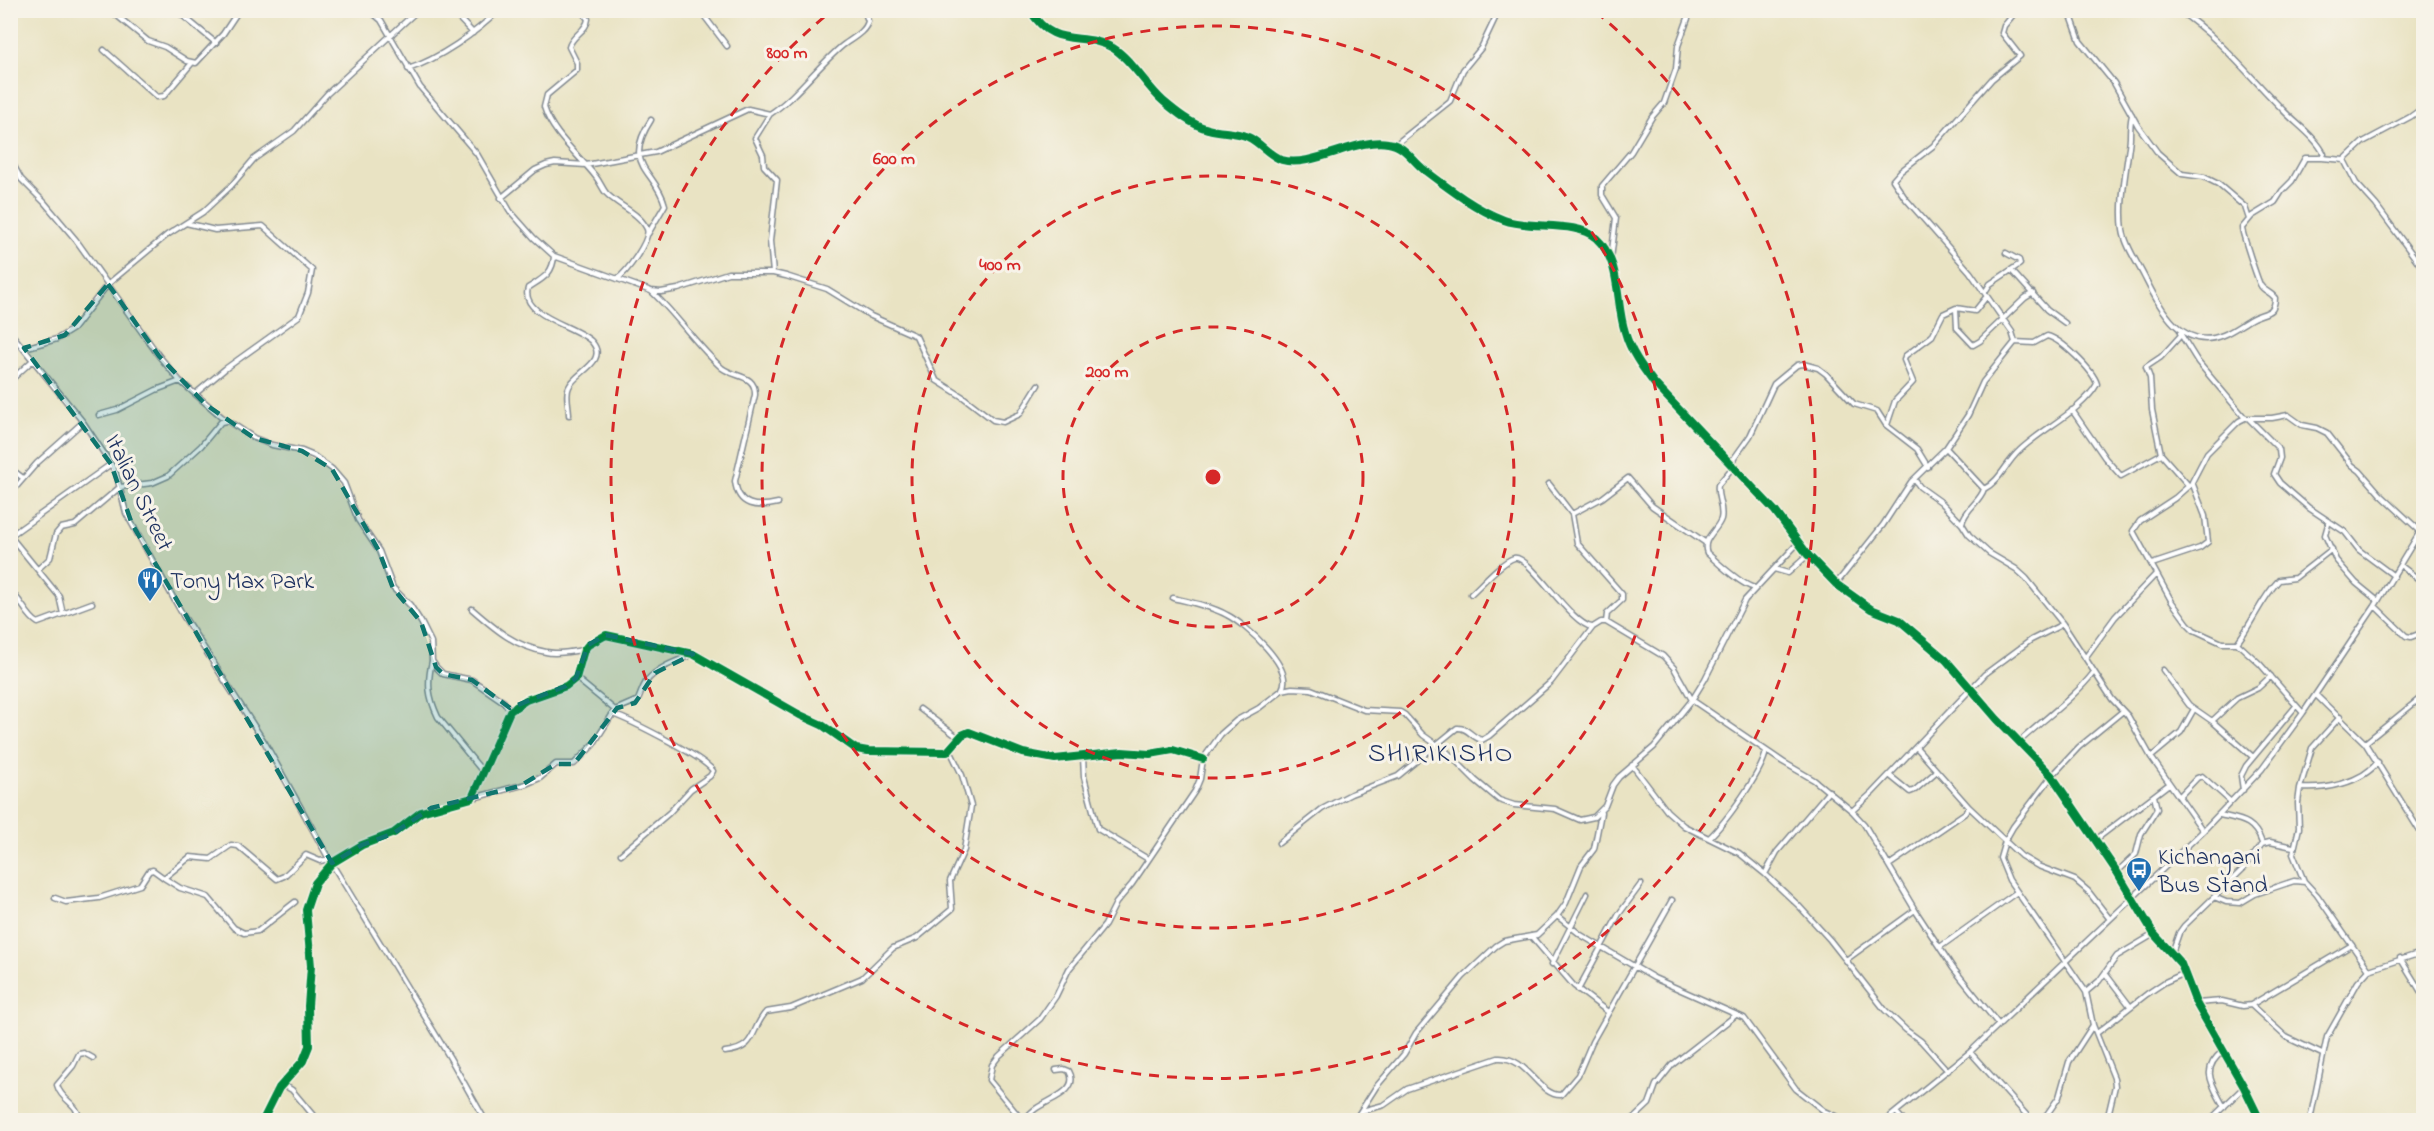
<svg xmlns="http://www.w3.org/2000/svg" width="2434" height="1131" font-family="'Indie Flower',sans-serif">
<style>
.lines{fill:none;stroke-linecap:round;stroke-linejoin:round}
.street-casing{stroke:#828990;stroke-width:7}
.street{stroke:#fff;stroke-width:4}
.cycleway-casing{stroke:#f7f3e8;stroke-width:11}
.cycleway{stroke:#00873e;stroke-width:8}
.marked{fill:#0f766e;fill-opacity:0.2;stroke:#0f766e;stroke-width:4.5;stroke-dasharray:12 8;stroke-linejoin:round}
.ring{fill:none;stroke:#d62828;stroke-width:3;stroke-dasharray:10 8}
.labels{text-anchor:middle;stroke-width:6;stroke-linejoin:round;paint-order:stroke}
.street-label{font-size:24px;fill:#1b2f5e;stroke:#f7f3e8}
.poi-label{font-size:24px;fill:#1b2f5e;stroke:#f7f3e8;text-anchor:start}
.quarter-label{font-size:27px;letter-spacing:1.5px;fill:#1b2f5e;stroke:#f7f3e8}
.centre{fill:#d62828;stroke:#f7f3e8;stroke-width:3}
.ring-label{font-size:18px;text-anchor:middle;font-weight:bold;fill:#d62828;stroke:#f7f3e8;stroke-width:6;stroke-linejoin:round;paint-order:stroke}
</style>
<rect width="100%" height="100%" fill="#f7f3e8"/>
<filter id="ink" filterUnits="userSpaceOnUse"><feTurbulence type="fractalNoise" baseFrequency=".0167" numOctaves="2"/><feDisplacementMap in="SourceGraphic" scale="12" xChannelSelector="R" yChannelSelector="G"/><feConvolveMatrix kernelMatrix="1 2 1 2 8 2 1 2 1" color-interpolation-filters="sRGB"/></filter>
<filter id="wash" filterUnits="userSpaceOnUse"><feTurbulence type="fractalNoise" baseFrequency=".008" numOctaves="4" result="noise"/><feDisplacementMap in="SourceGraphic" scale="24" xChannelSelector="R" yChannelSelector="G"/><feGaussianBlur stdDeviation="1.35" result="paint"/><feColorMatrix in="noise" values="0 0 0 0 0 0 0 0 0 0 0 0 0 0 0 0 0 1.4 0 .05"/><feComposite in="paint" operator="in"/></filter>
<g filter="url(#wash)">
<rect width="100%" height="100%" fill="#e9e3c3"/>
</g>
<g filter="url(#ink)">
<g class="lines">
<defs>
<path id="street" d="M110,10L148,41L165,47L187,61L196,63L223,34L239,10
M176,10L216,43
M369,10L381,20L420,87L477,154L510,211L534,238L554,256L651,291L661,292L678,289L728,273H773L786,276L827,289L871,316L916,336L936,380L963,397L993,420L1003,422L1020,414L1038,385
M451,10L473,33
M581,10L588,19C587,31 572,35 569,47L577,63V70L547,95L544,107C552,134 579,155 596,177C600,182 602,188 606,193C618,206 639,212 647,229C651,240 626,273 617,279
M695,10L705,17L727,46
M1030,10C1054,51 1082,30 1113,48C1131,59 1146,86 1163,101C1176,112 1192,125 1208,129C1221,133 1236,131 1248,137C1261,143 1268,155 1282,160C1310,169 1357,137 1388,143C1404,145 1412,160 1423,169C1448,188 1475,209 1504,220C1530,230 1576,220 1596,238C1622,262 1615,302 1625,332C1630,351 1642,367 1654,383L1775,511L1808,555L1836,584L1871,609L1899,620L1946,660L1997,719L2052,776L2117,872L2154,934L2181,964L2196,1003L2244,1087L2260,1120
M2069,10L2080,41L2114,83L2138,126L2158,153L2182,174L2204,177L2218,184L2245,207L2249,219
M104,50L157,97L164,96L192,63
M408,69C439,59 476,33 499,10
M770,114L755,138L763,155L764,166L777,180L770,241L773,273
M2132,115C2130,123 2130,130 2130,138C2127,168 2119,200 2123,230C2125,245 2137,262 2144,276C2159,305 2181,353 2223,335C2233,331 2242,324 2251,319C2263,312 2275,315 2275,298C2271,292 2264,291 2261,286C2258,282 2242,232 2242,228L2252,216L2275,202L2282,191L2292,181L2305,158H2321L2324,154C2316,137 2296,124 2283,110C2248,75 2220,38 2178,10
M1396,144L1450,101L1463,70L1481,48L1499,10
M2322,158L2344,160L2363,142L2410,117L2424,107
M10,159L21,179L44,202L76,240L159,356L180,381L222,417L254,438L272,445L302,451L314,456L332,469L344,483L358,520L379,551L393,588L410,605L421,622L431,642L432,661L436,667L443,674L472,680L504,702L510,711
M2344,160L2356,183L2376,205L2424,270
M501,198L535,170L546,165L555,163L586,165L656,152L748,109L770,114C797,96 817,67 842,46C851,39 866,32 868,21L864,10
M186,223L215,230L263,226L312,270L308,293L299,316L225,369L195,394
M648,234L665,205C656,170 621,166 651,120
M554,256C553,275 541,279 528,288C519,316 580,327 592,342C609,362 575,372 569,387C565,394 569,406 569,415
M1611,259L1616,218L1602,195V186L1631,152L1652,117L1664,103L1676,69L1678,46L1691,10
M2011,270L2047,310L2065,323
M651,291C677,315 696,345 722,368C735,378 756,374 755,395L735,481C738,507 757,508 778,503
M1985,292L1990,284L2020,264L2019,260L2006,253
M1956,309L1957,328L1973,345L1980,341L2025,298L2033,293
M10,332L83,422L111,464L116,473L126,513L184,617L265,743L329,859L450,1058L485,1120
M2180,333L2198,362L2245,418
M2181,335L2161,357L2146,367L2150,378L2152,410L2161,454L2189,486
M24,348L57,339L73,329L108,284L167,235L203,212L231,186L254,159L294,131L327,94L418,10
M10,381L33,360
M2072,410L2105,458L2121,476L2161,454
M99,415L117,410L156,390L180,381
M2249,419L2279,449L2280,458L2274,474L2280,483L2309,508L2345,532L2359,550L2394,576
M1887,425L1895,401L1913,382L1904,360L1905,356L1932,336L1943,314L1956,308L1975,311L1987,296
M1946,448L1984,489C1980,502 1965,509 1962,523
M1730,464L1750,436L1774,384L1797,365L1803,364L1818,368L1826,374L1854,404L1877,411L1886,425L1917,449L1928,467
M1733,467L1718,485C1716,497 1724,507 1721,519C1717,531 1701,539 1707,553C1718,563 1741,585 1755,588
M10,468L23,478
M1914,479L1920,487L1941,502L1962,524L1969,535L1989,553L2016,569L2026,578L2063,624L2112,699L2128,716L2151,757L2203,831
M2192,483L2175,498L2140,521L2133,531L2172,602L2188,624L2194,630L2222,643H2237C2253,622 2261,599 2279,580L2295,578L2332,549
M1549,484L1572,514L1577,543L1622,594V600L1607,614L1606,622
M1984,489C2000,481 2006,463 2019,451C2041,429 2082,411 2097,384C2093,370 2061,339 2047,336L2034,343L2015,342
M10,494L37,463L83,422
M1572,514L1602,498L1628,478L1652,506L1706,543
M2329,521L2325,535L2336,560L2356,583L2378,601
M10,536L111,464
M10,536L59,596L63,614
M2152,564L2200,548L2208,542L2205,516L2192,482L2207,453L2239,421L2245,418H2272L2288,415L2302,425L2317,428L2327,433L2352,465L2360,471L2380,494L2420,531
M2400,565L2417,578L2424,579
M38,569L50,558L56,534L61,528L75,525L120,487L152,483L168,476L201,446L221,422L226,421
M1774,569L1788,573L1808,555
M1836,584L1883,525L1911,482L1946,448L1968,415L1983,382L2015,342L2012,332L1970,272L1905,198L1893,180L1901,171L1933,146L1992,79L2020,56L2002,33L2004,26L2017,10
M10,591C22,600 26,616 38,623L92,603
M1471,594C1481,585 1501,562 1514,558C1529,554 1571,625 1592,627
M1173,598C1190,602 1211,606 1227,615C1245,624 1295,668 1282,689
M2375,606L2406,636L2411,637L2424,632
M472,609C495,629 514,646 546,652C557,655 572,651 584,650
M2237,643L2260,664L2303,713
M2085,658L2115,617L2156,574
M432,661C427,683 428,696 438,717L483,772
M2163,670L2189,705L2212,721L2253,757
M576,678L615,710
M2316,695L2365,743L2423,696
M920,709L959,738
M612,714C630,720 704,757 713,771L710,776L691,789L669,813L621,854
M2212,721L2237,698L2258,688L2271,676
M2020,741C2044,719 2075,697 2094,672
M2365,743L2424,838
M1083,757L1084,777L1098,829L1148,859
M2151,757L2181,732L2194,709
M1632,765L1667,811L1684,826L1739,853L1765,874L1799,906L1830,940L1885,1010L1906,1030L1921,1041L1948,1071
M1889,775L1910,792L1915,790L1937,771
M2300,788C2326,790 2361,783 2378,762
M2243,790L2241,776L2246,766L2296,706
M2179,797L2197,778L2202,776L2231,802
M473,798L526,784L540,778L556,764H574L593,745L615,710L638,700C641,694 642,688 646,682C656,668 676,661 692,655
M1969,807L2021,856L2038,866L2075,880L2088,891L2109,918
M1852,811L1872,793L1985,674L2031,640L2063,624
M2220,815C2241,820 2254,820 2262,843
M1709,838C1725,823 1763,771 1766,751
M2094,841L2169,784
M1279,843L1322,809L1351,794L1398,776L1457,728C1468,727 1472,738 1482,740L1489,736L1551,682L1593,627L1601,622H1606L1663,656L1674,668L1692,700L1783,762L1814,780L1852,811L1864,824L1915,910L1953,968L1999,1025
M1889,865L1965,813L1969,807L1916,747
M2117,872L2136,854L2141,834L2157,809L2154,796
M1765,874L1777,852L1829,791
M164,878L180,888L208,897L234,928L244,933L258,931L295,902
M2304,881L2293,854L2299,828L2298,803L2300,788L2312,748L2340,717
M2214,897L2226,902L2240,903L2255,894L2294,881L2305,882L2317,895L2369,970
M55,898L66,902L99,898L140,885L149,871L153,870L164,878L190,857L211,859L231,845L238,846L277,879L284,876L306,855L320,861L329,859
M1557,916L1581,935L1654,978L1744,1018L1796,1089L1824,1111L1844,1120
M1531,936L1574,986L1608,1012
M1940,947L2017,892
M2172,953L2179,933L2184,926L2244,868L2262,844L2270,842L2293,847
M2400,958L2424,997
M1846,960L1915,910
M1552,964L1587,894
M2105,973L2130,1006
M1578,990L1619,914L1641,884
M2086,992L2099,981L2117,956L2154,934
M2197,1003L2222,1001L2243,1006L2251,1005L2352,945
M2251,1005L2286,1037L2322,1054
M2097,1033L2147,994L2165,982L2185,973
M2223,1051C2199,1070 2213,1085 2224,1107
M725,1052C757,1049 750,1030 766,1012L791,1008L862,978L893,948L917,938L952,909L950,881L964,850L971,806L962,775L950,750
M1970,1052L2031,1120
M279,1088L287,1087L292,1090L317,1120
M1362,1111L1384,1105L1407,1089L1498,1058C1528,1056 1538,1096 1561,1095L1578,1075L1592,1042L1672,900
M1896,1112L1903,1120
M79,1120C79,1103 61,1101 57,1085L73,1066L79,1054L84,1053L93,1058
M263,1120L279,1088L303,1061L309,1046L308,1006L311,966L306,910L315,883L332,863L362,845L394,833L421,812L472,798L510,711L526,700L566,686L576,678L584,650L588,645L606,635L693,654L800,715L822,725L856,749L868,751L947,752L962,735L969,732L1023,753L1055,759L1122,752L1150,754L1173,750L1203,759
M1022,1120L989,1080L992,1065L999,1056L1040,1019L1056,996L1069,969L1105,925L1116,903L1132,884L1195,791L1200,779L1203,759L1221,734L1237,720L1259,708L1282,690L1292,688L1311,689L1364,710L1400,712L1405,715L1423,735L1447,752L1475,780L1499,800L1514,805L1555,809L1580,820L1594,817L1605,806L1613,785L1619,777L1654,747L1692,700L1705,679L1745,600L1799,542
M1024,1120C1027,1117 1030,1113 1034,1110C1046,1100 1081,1092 1069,1071L1064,1069L1056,1070
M1355,1120L1376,1087L1404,1054L1416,1033L1463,977L1496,946L1504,941L1537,935L1557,916L1566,903L1581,866L1594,849L1601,813
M1632,1120L1649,1104L1656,1085L1672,1065L1736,1015
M1886,1120L1970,1052L2203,831L2262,769L2303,713L2375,606L2424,525
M2043,1120L2059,1097L2069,1062L2093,1025
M2107,1120L2115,1086L2114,1078L2093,1025L2086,992L2009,880L2000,858L2005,841L2013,827L2052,776L2079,747L2123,711
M2210,1120L2244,1087
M2310,1120L2327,1037L2358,982L2369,970L2424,952"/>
</defs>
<use href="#street" class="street-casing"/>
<use href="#street" class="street"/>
<defs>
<path id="cycleway" d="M1030,10C1054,51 1082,30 1113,48C1131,59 1146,86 1163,101C1176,112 1192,125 1208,129C1221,133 1236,131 1248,137C1261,143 1268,155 1282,160C1310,169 1357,137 1388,143C1404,145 1412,160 1423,169C1448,188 1475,209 1504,220C1530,230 1576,220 1596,238C1622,262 1615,302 1625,332C1630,351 1642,367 1654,383L1775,511L1808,555L1836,584L1871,609L1899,620L1946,660L1997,719L2052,776L2117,872L2154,934L2181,964L2196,1003L2244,1087L2260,1120
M263,1120L279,1088L303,1061L309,1046L308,1006L311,966L306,910L315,883L332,863L362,845L394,833L421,812L472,798L510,711L526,700L566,686L576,678L584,650L588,645L606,635L693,654L800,715L822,725L856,749L868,751L947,752L962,735L969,732L1023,753L1055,759L1122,752L1150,754L1173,750L1203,759"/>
</defs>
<use href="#cycleway" class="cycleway-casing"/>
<use href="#cycleway" class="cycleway"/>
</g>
</g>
<path class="marked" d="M108,284L159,356L205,404L254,438L302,451L332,469L379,551L393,588L421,622L436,667L443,674L472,680L510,708L566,686L576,678L588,645L606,635L693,654L655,673L635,703L617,708L574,764H556L520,786L431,808L394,833L362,845L332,863L132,524L111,464L24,348L65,335Z"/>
<g class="ring">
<circle cx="1213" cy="477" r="150"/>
<circle cx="1213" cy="477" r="301"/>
<circle cx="1213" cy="477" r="451"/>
<path d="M1596 12A602 602 0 1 1 830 12"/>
</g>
<defs>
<symbol id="restaurant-pin" viewBox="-11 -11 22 30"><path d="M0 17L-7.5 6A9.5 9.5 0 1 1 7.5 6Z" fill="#1f6fb2" stroke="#f7f3e8"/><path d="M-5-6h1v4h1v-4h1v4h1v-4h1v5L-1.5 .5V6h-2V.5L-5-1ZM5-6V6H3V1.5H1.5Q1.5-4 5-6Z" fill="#fff"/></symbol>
<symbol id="bus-pin" viewBox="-11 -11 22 30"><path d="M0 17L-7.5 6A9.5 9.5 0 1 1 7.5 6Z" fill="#1f6fb2" stroke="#f7f3e8"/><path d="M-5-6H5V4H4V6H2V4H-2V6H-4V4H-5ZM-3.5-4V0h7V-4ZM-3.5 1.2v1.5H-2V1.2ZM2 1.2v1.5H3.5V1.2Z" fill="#fff"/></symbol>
</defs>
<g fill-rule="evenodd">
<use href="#restaurant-pin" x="135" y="565" width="30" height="40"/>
<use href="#bus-pin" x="2124" y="855" width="30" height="40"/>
</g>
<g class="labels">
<g class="street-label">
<text transform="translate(140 492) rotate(64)" y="8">Italian Street</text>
</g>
<g class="poi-label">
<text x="170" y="588">Tony Max Park</text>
<text x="2158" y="864">Kichangani<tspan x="2158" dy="28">Bus Stand</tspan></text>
</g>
<g class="quarter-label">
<text x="1441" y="761">SHIRIKISHO</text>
</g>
</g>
<circle cx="1213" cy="477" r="9" class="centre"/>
<g class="ring-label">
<text x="787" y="58">800 m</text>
<text x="894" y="164">600 m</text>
<text x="1000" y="270">400 m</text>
<text x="1107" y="377">200 m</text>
</g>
<rect width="2434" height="1131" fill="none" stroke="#f7f3e8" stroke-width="36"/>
</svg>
